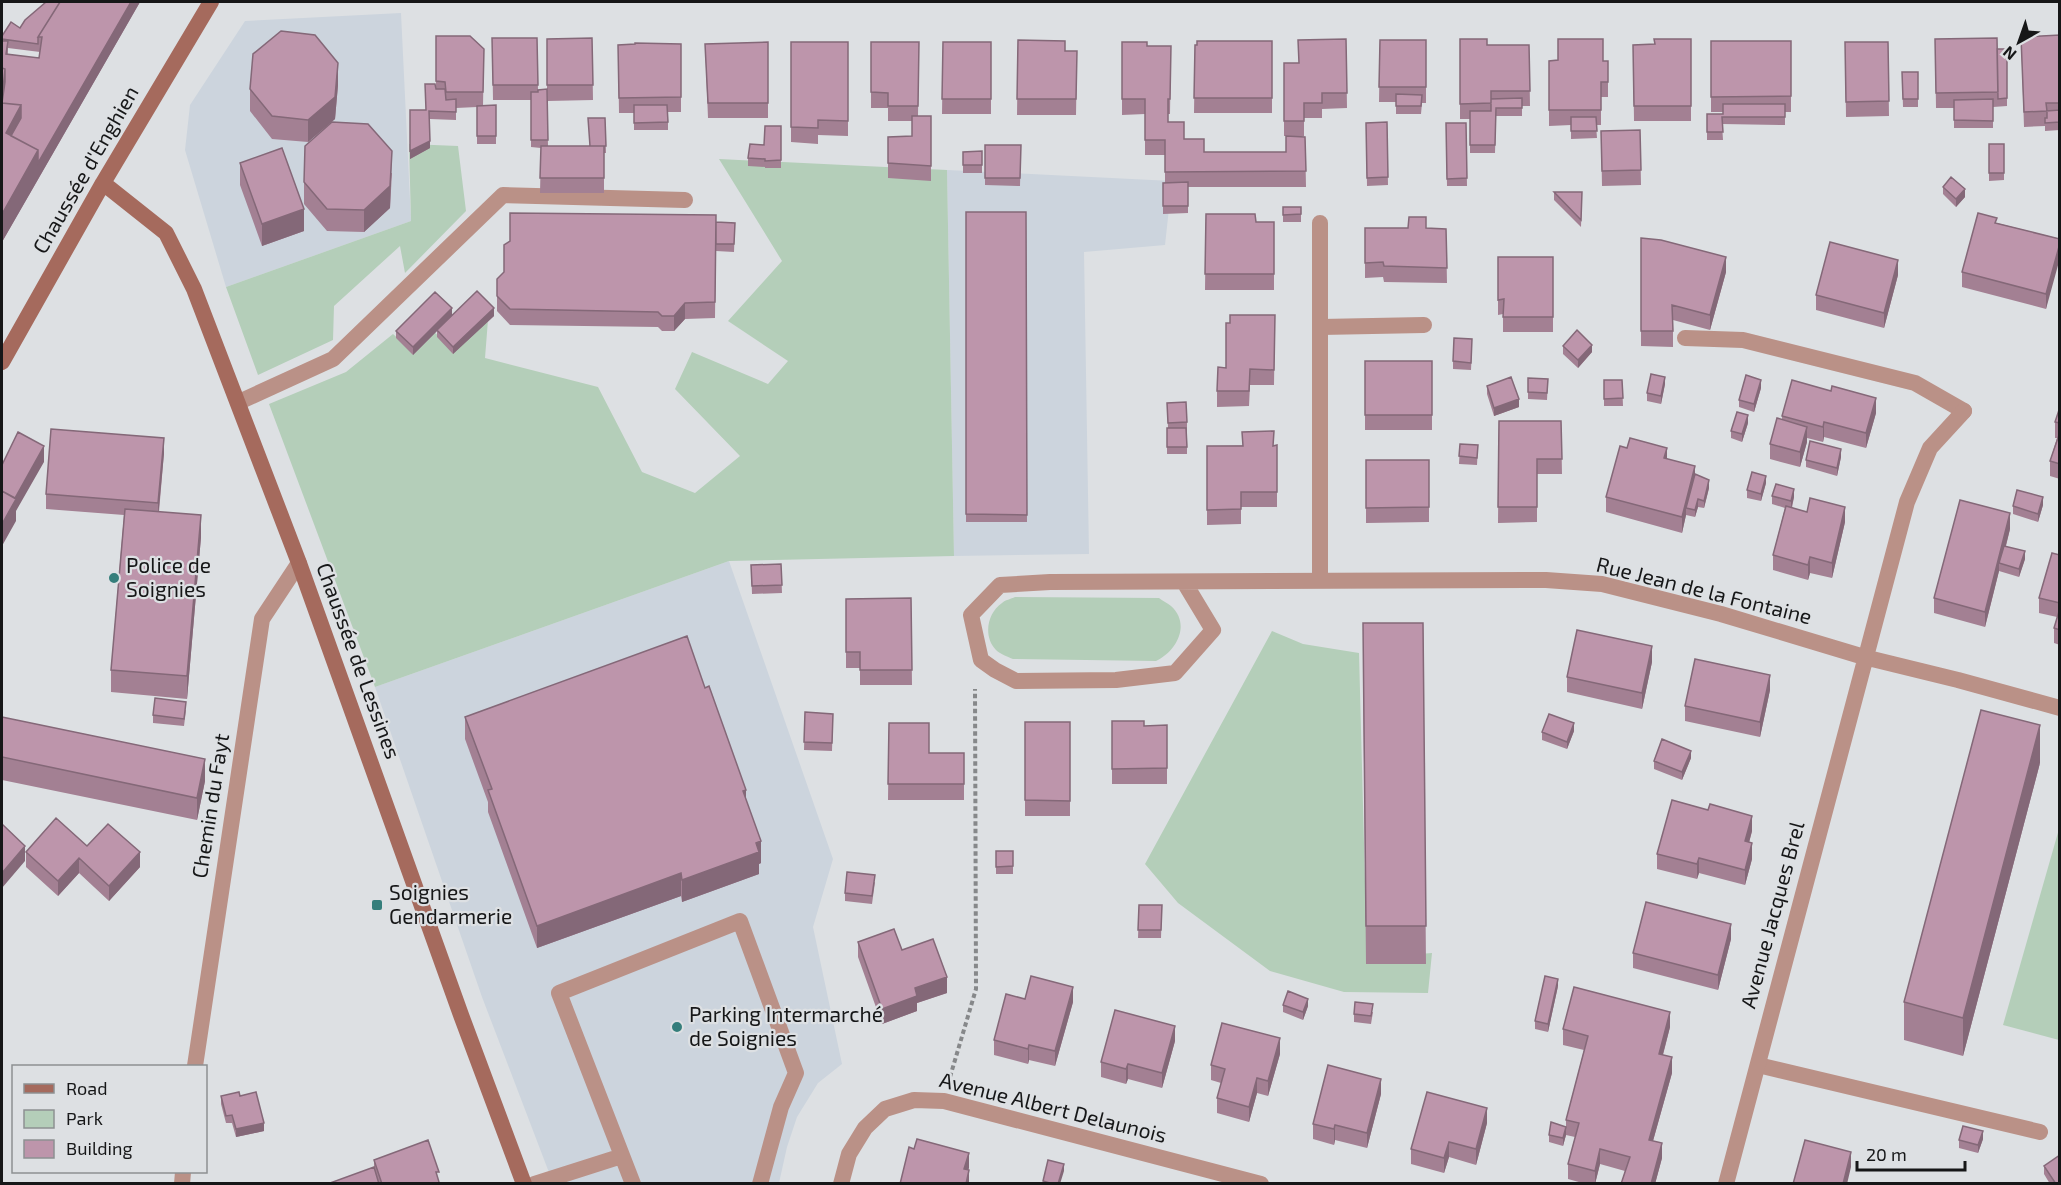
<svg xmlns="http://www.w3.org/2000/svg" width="2061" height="1185" font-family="'Exo 2',sans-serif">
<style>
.built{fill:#ccd4dd}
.green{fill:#b4ceb9}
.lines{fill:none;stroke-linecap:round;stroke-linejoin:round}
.path{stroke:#86888a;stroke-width:4;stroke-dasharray:4.5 3;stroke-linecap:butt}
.service{stroke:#ba9187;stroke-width:16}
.minor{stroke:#ba9187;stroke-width:16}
.secondary{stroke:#a56a5d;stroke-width:16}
.wall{fill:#a38093;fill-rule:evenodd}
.shaded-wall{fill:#846878}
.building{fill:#bd95ab;stroke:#846878;stroke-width:1.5}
.poi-dot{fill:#357e7b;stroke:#dde0e3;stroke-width:2}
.labels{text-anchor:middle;stroke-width:4.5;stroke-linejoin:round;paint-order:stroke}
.street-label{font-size:21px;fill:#161718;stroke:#dde0e3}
.poi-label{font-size:21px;fill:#161718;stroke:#dde0e3;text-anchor:start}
</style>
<rect width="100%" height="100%" fill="#dde0e3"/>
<path class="built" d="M401,13L411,221L226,287L185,150L190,105L245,21Z
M947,170L1172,181L1165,245L1084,252L1089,554L954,556Z
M729,561L833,859L813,927L842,1064L818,1083L797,1117L787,1147L779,1183H553L482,997L375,687Z"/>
<path class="green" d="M409,144L458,146L466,211L405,273L400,246L334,306L333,340L258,375L226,287L411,221Z
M719,159L947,170L954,556L729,561L375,687L269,404L346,372L393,334L411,350L433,331L450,346L489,307L485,358L598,387L642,472L695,493L740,456L675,389L692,352L768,384L788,361L728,321L782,261Z
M1015,597L1159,598C1162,601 1168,603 1171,606C1191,624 1177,651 1156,661L1013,659C1008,657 1000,654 996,650C983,637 987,613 1002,603C1005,600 1011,599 1015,597Z
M1272,631L1303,644L1359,653L1367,958L1432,953L1428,993L1344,992L1270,971L1178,903L1145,864Z
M2059,829V1040L2003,1025Z"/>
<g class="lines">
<path class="path" d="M950,1077L976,989L975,689"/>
<path class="service" d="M1321,327L1424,325
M1685,338L1743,340L1915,383L1964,411
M239,402L333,359L503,195L685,200
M1758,1065L2040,1132
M534,1184L622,1156
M633,1184L559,993L740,921L796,1073L781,1107L760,1184"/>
<path class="minor" d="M1320,223V581
M1184,582L1213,630L1175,673L1116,680L1016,681L995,670L981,660L971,615L1000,585L1050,582L1546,580L1602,584L1721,614L1864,657L1958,680L2060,708
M195,1066L262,619L299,563
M182,1184L183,1172
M841,1184L849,1154L865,1128L885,1109L914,1100L944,1101L1261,1184
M1726,1184L1907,502L1930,448L1964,411"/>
<path class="secondary" d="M103,183L166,233L194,289L299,563L461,1015L524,1184
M2,362L103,183L211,2"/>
</g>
<path class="wall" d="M46,2H140L2,242V36L20,28ZM8,48L40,52L39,58L8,55Z
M2060,35V130L2045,131V126L2024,127L2021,37Z
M436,36L484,49L483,106L496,105V144H477V107L456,108V120L430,119V148L410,159V110H426L436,89Z
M492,38H537L538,90L547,89L548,146H589L605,118L606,153H604V193H540L541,148L531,147V100H493Z
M592,38L593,100L547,101V39Z
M1346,39L1347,108L1322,109V118H1304V136H1284V63H1299Z
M1460,39L1487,45H1529L1530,106H1522V116H1496L1495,153H1470V119H1460Z
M1654,39H1691V121H1634L1633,45L1654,44Z
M1935,39L1997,49H2007V106L1993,107V128H1954V108H1936Z
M1018,40L1065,51H1077L1076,115H1017Z
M1380,40H1426V103H1422L1421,114H1396V102H1379Z
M1272,41V113H1194L1195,45Z
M1711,41H1791V112H1785V125L1722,124L1723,140H1707V114H1723V112H1711Z
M768,42V118H708L705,44Z
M791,42H848V136L818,135V144L791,142Z
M871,42H919L918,116H931V181L888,178V163L912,136V121H888V108H871Z
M943,42H991V114H942Z
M1122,42L1147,46H1171L1170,114H1168V122L1184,139L1204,152H1286L1305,137L1306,187H1188V213L1163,214V183H1165V155H1145V114L1122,115Z
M1845,42H1888L1889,116L1846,117Z
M681,44V112H668V130H634V113H619L618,45Z
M1549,61H1608V97H1601V125H1596L1597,138L1571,139V125L1549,126Z
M1902,72H1918V107H1903Z
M338,85L335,119L308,142L272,139L250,111V89Z
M1387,122L1388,185L1367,186L1366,123Z
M1446,123H1466L1467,186H1447Z
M781,126V168H765V167L748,166V158L764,145Z
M1640,130L1641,185L1602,186L1601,131Z
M1989,144H2004V180L1989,181Z
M985,145H1021L1020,186L985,185Z
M982,151V173H963V152Z
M240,163L304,231L262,246L240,185Z
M392,173L390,208L364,232L327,231L304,204V182Z
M1943,187L1965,197L1956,207L1943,194Z
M1554,192H1582L1581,227L1554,200Z
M1283,207H1301V222H1283Z
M966,212H1026L1027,522H966Z
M1206,214L1256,222H1274V290H1205Z
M716,222L735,223L734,252L716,251V230L715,318L685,319L674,331H662L658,327L510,325L497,311V279L504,272Z
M1997,223L2060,239L2046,309L1962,287V272Z
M1365,228L1446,229L1447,283L1384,282L1383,277L1365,278Z
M1641,238L1726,272L1710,330L1673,320V347L1641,346Z
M1498,257H1553V332H1503V314L1498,315Z
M1898,275L1884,328L1816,310V295Z
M452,315L494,316L453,354L437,337V331L413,355L396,338V331Z
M1275,315L1274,385H1250L1249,406L1217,407V391L1226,368L1230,323Z
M1563,346L1592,352L1578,368L1563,354Z
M1472,347L1471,370L1453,369V361Z
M1365,361H1432V430H1365Z
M1528,378L1548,379L1547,400L1528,399Z
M1604,380H1622L1623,406H1604Z
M1665,384L1661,404L1647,401V393Z
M1487,386L1519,407L1494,416L1487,394Z
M1761,388L1754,412L1739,407V400Z
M1167,403L1187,422V454H1167V428H1168Z
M2060,407V479L2050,476V461L2057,438H2055V422Z
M1876,413L1866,448L1824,437L1823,442L1807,438V442L1800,467L1770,459V444L1782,420V416Z
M1499,421H1561L1562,474H1537V522L1498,523Z
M1748,423L1742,442L1731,438V431Z
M1460,444L1478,445L1477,465L1459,464Z
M1277,445V507H1241V524L1207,525V446Z
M164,453L159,512L201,537L187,699L111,692V670L124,515L46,509V494Z
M1841,457L1837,476L1806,467V460Z
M1667,459L1695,474L1709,488L1704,508L1698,507L1695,517L1686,515L1682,533L1606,512V497Z
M1366,460H1429V522L1366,523Z
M1766,483L1761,501L1747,498V490Z
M1772,496L1794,497L1792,508L1845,522L1832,578L1810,573L1808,580L1773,570V555L1785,508L1772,504Z
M2043,505L2038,522L2013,514V506Z
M2010,529L2006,546L2025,559L2019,577L1999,571L1985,627L1934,613V598Z
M2060,555V645L2054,643V628L2057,617L2039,613V598Z
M781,564L782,593L752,594L751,565Z
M911,598L912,685H860V668H846V599Z
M1423,623L1426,964H1366L1363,661Z
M1652,662L1642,709L1567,692V677Z
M1770,690L1760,737L1685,721V706Z
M186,710L184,726L153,723V715Z
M805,712L833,714L832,751L804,750Z
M2,717L205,781L197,820L2,780Z
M465,717L746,800L761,863L759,864V874L682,902L681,896L537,948L488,812V802L465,739Z
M1112,721L1144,726L1167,725V784H1112Z
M1025,722H1070V816H1025Z
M889,723L929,753H964V800H888Z
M1574,731L1567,749L1542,740V732Z
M1691,758L1682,780L1654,769V761Z
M2040,763L1963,1056L1904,1040V1002Z
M1752,831L1749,843L1752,859L1745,885L1699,873L1697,879L1657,869V854Z
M87,846L140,867L109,901L79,873L58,896L26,867V852Z
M996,851H1013V874H996Z
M875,882L872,904L845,901V893Z
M1139,905H1162L1161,938H1138Z
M1731,939L1718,990L1633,968V953Z
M858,942L902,950L947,993L917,1003V1011L882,1024L858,957Z
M1558,986L1548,1032L1535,1029V1021Z
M1025,999L1073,1002L1055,1066L1029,1060L1028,1064L994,1055V1040Z
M1283,1005L1308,1006L1303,1020L1283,1012Z
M1373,1012L1371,1024L1354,1022V1014Z
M1670,1027L1663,1055L1672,1073L1653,1141L1662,1158L1655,1184H1621L1625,1171L1600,1164L1595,1184H1586L1568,1179V1164L1575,1137L1566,1135V1120L1584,1050L1563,1045V1029Z
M1175,1041L1162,1088L1128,1079L1126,1084L1101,1077V1062Z
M1280,1054L1268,1096L1257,1093L1249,1122L1217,1113V1098L1221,1083L1211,1080V1065Z
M1381,1094L1367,1148L1335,1140L1334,1145L1313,1139V1124Z
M221,1096H240L264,1131L236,1137L232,1123H226L221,1104Z
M1487,1123L1476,1165L1449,1157L1444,1173L1411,1164V1149Z
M1549,1135H1566L1563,1146L1549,1142Z
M1983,1139L1978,1153L1959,1148V1140Z
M374,1160L439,1180V1184H330L374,1167Z
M2044,1166L2060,1184H2050L2044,1174Z"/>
<path class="shaded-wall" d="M131,2H140L2,242V214L38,150Z
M338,63V85L335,119L308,142V120Z
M21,105V133L12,149L6,133Z
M430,141V148L410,159V151Z
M392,151L390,208L364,232V210Z
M1965,189V197L1956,207V199Z
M304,209V231L262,246V224Z
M2060,243V258L2046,309V294Z
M1726,257V272L1710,330V315Z
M1898,260V275L1884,328V313Z
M685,303V319L674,331V316Z
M452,308V316L437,330V331L413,355V347Z
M494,308V316L453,354V347Z
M1592,345V352L1578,368V360Z
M1665,377V384L1661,404V396Z
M1761,380V388L1754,412V404Z
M1876,398V413L1866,448V433Z
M1519,399V407L1494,416V408Z
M1748,415V423L1742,442V434Z
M1824,422V437L1823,442V427Z
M1807,427V442L1800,467V452Z
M164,438V453L158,518V503Z
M44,446V462L16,511V521L2,546V524L12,503Z
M1667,448V463L1664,458Z
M1841,449V457L1837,476V468Z
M1695,466V482L1686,508V515L1682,533V517Z
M1766,476V483L1761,501V494Z
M1709,480V488L1704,508V501Z
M1794,489V497L1791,509V501Z
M2043,497V505L2038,522V514Z
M1698,499V507L1695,517V510Z
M1845,507V522L1832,578V563Z
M2010,513V529L2001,564L1999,563V571L1985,627V612Z
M201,515V537L187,699V676Z
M2025,551V559L2019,577V569Z
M1810,557V573L1808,580V565Z
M1652,646V662L1642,709V693Z
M1770,675V690L1760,737V722Z
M1574,723V731L1567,749V742Z
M2040,725V763L1963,1056V1018Z
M1691,751V758L1682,780V772Z
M205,759V781L197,820V798Z
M746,790V812L743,791Z
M1752,816V831L1745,857V841Z
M761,841V863L759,864V874L682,902V880Z
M1752,843V859L1745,885V870Z
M25,846V861L2,888V873Z
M140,852V867L109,901V886Z
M79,858V873L58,896V881Z
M1699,858V873L1697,879V864Z
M681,873V896L537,948V926Z
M1731,924V939L1718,990V975Z
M947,977V993L917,1003V1011L882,1024V1009L915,988Z
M1558,979V986L1548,1032V1024Z
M1073,987V1002L1055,1066V1051Z
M1308,999V1006L1303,1020V1012Z
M1670,1012V1027L1659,1069V1054Z
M1175,1026V1041L1162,1088V1073Z
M1280,1038V1054L1268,1096V1081Z
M1029,1045V1060L1028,1064V1049Z
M1672,1057V1073L1649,1155V1140Z
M1128,1064V1079L1126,1084V1069Z
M1257,1078V1093L1249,1122V1107Z
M1381,1079V1094L1367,1148V1133Z
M1487,1108V1123L1476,1165V1149Z
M264,1123V1131L236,1137V1129Z
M1335,1125V1140L1334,1145V1129Z
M1566,1127V1135L1563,1146V1138Z
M1983,1131V1139L1978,1153V1145Z
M1449,1142V1157L1444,1173V1158Z
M1662,1143V1158L1655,1184H1651Z
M1600,1149V1164L1595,1184V1171Z
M1851,1152V1167L1847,1184H1843Z
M969,1153V1168L964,1184V1169Z
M1064,1164V1171L1060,1184H1058Z
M969,1170V1184H966Z"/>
<path class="building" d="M46,2H60L38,37V44L2,39V36L11,22L20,28L25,20Z
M60,2H131L38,163V150L11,136L21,118V105L2,103L5,82V69L2,68V41H8L6,54L39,58L42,37H38Z
M281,31L315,35L338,63L335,97L308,120L272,116L250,89L253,54Z
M2060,35V103H2046L2047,111L2024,112L2021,37Z
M436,36H470L484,49L483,92H446L445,82L436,81Z
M492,38H537L538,85H493Z
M592,38L593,85H547V39Z
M1997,38L1998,92L1936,93L1935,39Z
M1346,39L1347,93H1322V103H1304V121H1284V63H1299L1298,40Z
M1460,39H1487V45H1529L1530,91H1491V103L1460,104Z
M1558,39H1603V61H1608V82H1601V110H1549V61L1558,60Z
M1654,39H1691V106H1634L1633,45L1655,44Z
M1018,40L1065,41V51H1077L1076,99H1017Z
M1380,40H1426V87H1379Z
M1197,41H1272V98H1194L1195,45H1197Z
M1711,41H1791V96L1711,97Z
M768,42V103H708L705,44Z
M791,42H848V121L818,120V128L791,127Z
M871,42H919L918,106H888V93L871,92Z
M943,42H991V99H942Z
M1122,42H1147V46H1171L1170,99H1168V122H1184V139H1204V152H1286V136L1305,137L1306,171L1165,172V140H1145V99H1122Z
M1845,42H1888L1889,101L1846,102Z
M635,43L681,44V97L619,98L618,45L635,44Z
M1997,49H2007V98L1998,99Z
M2,68L5,69L2,99Z
M1902,72H1918V99H1903Z
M425,84H435L436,89H445L446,100L456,99V112L429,111L430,141L410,151V110H426Z
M547,89L548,140H531V92H538V90Z
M1396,94L1422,95L1421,106H1396Z
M1522,98V108H1496L1495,145H1470V111H1491V99Z
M1993,99V121L1954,120V100Z
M2,103L21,105L6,133L38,150L2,214Z
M1723,104H1785V117H1722L1723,132H1707V114H1723Z
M496,105V136H477V106Z
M634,105H667L668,122L634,123Z
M2060,110V122L2045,123V118H2047V111H2046Z
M912,116H931V166L888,163V137L912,136Z
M1571,117H1596L1597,131H1571Z
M588,118H605L606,146H590Z
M332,122L368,124L392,151L390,186L364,210L327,209L304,182L305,146Z
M1387,122L1388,177L1367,178L1366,123Z
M1446,123H1466L1467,178L1447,179Z
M765,126H781V160L765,161V159L748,158L750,144L764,145Z
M1640,130L1641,170L1602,171L1601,131Z
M1989,144H2004V173H1989Z
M985,145H1021L1020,178H985Z
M541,146H604V178H540Z
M282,148L304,209L262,224L240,163Z
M982,151V165H963V152Z
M1951,177L1965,189L1956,199L1943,187Z
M1188,182V206H1163V183Z
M1554,192H1582L1581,220Z
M1283,207H1301V214L1283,215Z
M966,212H1026L1027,515L966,514Z
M510,213L716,215L715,302L685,303L674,316H662L658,312L510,309L497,296V279L504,272V245L510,241Z
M1978,213L1997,218L1995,223L2060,239V243L2046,294L1962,272Z
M1206,214H1255L1256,222H1274V274H1205Z
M1409,217H1426V228L1446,229L1447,268L1384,266L1383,262L1365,263V228H1408Z
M716,222L735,223L734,244H716Z
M1641,238L1661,240L1726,257L1710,315L1672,305L1673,331H1641Z
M1830,242L1898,260L1884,313L1816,295Z
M1498,257H1553V317H1503L1504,299L1498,300Z
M477,291L494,308L453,347L437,330Z
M435,292L452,308L413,347L396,331Z
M1230,315H1275L1274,370L1250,369L1249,391H1217L1218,367L1226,368V323H1230Z
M1577,330L1592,345L1578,360L1563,346Z
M1454,338L1472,339L1471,363L1453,361Z
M1365,361H1432V415H1365Z
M1651,374L1665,377L1661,396L1647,393Z
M1746,375L1761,380L1754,404L1739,400Z
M1511,377L1519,399L1494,408L1487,386Z
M1528,378L1548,379L1547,393L1528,392Z
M1604,380H1622L1623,398L1604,399Z
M1792,380L1831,391L1832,386L1876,398L1866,433L1824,422L1823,427L1782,416Z
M1186,402L1187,422L1168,423L1167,403Z
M2060,407V423L2055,422Z
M1737,412L1748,415L1742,434L1731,431Z
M1777,418L1807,427L1800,452L1770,444Z
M1499,421H1561L1562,459H1537V507H1498Z
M1167,428H1186L1187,447H1167Z
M51,429L164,438L158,503L46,494Z
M1274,431L1273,446L1277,445V492H1241V509L1207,510V446H1243L1242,432Z
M18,432L44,446L15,498L2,491V465Z
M2060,432V464L2050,461Z
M1630,438L1667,448L1664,458L1695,466L1682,517L1606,497L1620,446L1627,448Z
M1810,441L1841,449L1837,468L1806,460Z
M1460,444L1478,445L1477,458L1459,456Z
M1366,460H1429V507L1366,508Z
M1752,472L1766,476L1761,494L1747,490Z
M1695,474L1709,480L1704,501L1698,499L1695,510L1686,508Z
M1776,484L1794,489L1791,501L1772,496Z
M2017,490L2043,497L2038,514L2013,506Z
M2,491L16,499L2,524Z
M1810,498L1845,507L1832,563L1810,557L1808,565L1773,555L1786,506L1807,512Z
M1960,500L2010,513L1985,612L1934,598Z
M125,509L201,515L187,676L111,670Z
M2004,546L2025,551L2019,569L1999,563Z
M2052,553L2060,555V603L2039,598Z
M781,564L782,585L752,586L751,565Z
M911,598L912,670H860V652H846V599Z
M2060,608V630L2054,628Z
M1363,623H1423L1426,926H1366Z
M1577,630L1652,646L1642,693L1567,677Z
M687,636L705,688L709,686L746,790L743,791L761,841L756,843L759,852L682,880L681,873L537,926L488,790L492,789L465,717Z
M1695,659L1770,675L1760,722L1685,706Z
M155,698L186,702L184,719L153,715Z
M1981,710L2040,725L1963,1018L1904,1002Z
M805,712L833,714L832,743L804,742Z
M1549,714L1574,723L1567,742L1542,732Z
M2,717L205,759L197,798L2,757Z
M1112,721H1144V726L1167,725V768L1112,769Z
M1025,722H1070V801L1025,800Z
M889,723H929V753H964V784H888Z
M1662,739L1691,751L1682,772L1654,761Z
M1672,800L1708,810L1710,804L1752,816L1745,841L1752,843L1745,870L1699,858L1697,864L1657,854Z
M56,818L87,846L108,824L140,852L109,886L79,858L58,881L26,852Z
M2,824L25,846L2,873Z
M996,851H1013V866L996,867Z
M847,872L875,875L872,896L845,893Z
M1646,902L1731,924L1718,975L1633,953Z
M1139,905H1162L1161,930H1138Z
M894,929L902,950L933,939L947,977L915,988L917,996L882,1009L858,942Z
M1031,976L1073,987L1055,1051L1029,1045L1028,1049L994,1040L1006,994L1025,999Z
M1545,976L1558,979L1548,1024L1535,1021Z
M1574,987L1670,1012L1659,1054L1672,1057L1649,1140L1662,1143L1651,1184H1621L1630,1157L1600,1149L1595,1171L1568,1164L1579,1123L1566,1120L1588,1036L1563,1029Z
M1288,991L1308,999L1303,1012L1283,1005Z
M1355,1002L1373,1004L1371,1016L1354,1014Z
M1115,1010L1175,1026L1162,1073L1128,1064L1126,1069L1101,1062Z
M1222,1023L1280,1038L1268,1081L1257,1078L1249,1107L1217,1098L1225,1069L1211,1065Z
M1328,1065L1381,1079L1367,1133L1335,1125L1334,1129L1313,1124Z
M239,1092L240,1096L256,1092L264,1123L236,1129L232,1115L226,1116L221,1096Z
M1427,1092L1487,1108L1476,1149L1449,1142L1444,1158L1411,1149Z
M1551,1122L1566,1127L1563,1138L1549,1135Z
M1963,1126L1983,1131L1978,1145L1959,1140Z
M917,1139L969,1153L964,1169L969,1170L966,1184H900L909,1147L914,1149Z
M428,1140L439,1172H436L439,1182L434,1184H382L374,1160Z
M1805,1140L1851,1152L1843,1184H1793Z
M2060,1155V1184H2056L2044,1166Z
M1048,1160L1064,1164L1058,1184H1053L1043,1181Z
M374,1167L379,1184H330V1183Z"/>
<g class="poi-dot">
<circle cx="114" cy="578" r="6"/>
<rect x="371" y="899" width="12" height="12" rx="3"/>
<circle cx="677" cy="1027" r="6"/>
</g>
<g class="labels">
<g class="street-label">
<text transform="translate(86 170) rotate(-60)" y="7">Chaussée d'Enghien</text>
<text transform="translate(1704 591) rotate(14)" y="7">Rue Jean de la Fontaine</text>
<text transform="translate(358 661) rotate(70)" y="7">Chaussée de Lessines</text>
<text transform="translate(211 806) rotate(-81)" y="7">Chemin du Fayt</text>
<text transform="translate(1773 915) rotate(-75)" y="7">Avenue Jacques Brel</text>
<text transform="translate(1053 1108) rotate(14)" y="7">Avenue Albert Delaunois</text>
</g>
<g class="poi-label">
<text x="126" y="573">Police de<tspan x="126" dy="24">Soignies</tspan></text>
<text x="389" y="900">Soignies<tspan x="389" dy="24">Gendarmerie</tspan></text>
<text x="689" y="1022">Parking Intermarché<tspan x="689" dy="24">de Soignies</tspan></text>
</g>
</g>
<rect width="2061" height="1185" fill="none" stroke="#161718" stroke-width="6"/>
<rect x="12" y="1065" width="195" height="108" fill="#dde0e3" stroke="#8d9092" stroke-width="1.5"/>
<rect x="24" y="1084" width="30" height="9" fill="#a56a5d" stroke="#8d9092" stroke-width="1.5"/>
<text x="66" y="1095" font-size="18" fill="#161718">Road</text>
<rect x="24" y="1110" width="30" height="18" fill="#b4ceb9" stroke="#8d9092" stroke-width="1.5"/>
<text x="66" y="1125" font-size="18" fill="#161718">Park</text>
<rect x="24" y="1140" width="30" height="18" fill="#bd95ab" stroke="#8d9092" stroke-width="1.5"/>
<text x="66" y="1155" font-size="18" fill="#161718">Building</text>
<g transform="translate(2019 42) rotate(220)" stroke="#dde0e3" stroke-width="4.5" paint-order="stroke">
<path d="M0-4.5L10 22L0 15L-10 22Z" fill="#161718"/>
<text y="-9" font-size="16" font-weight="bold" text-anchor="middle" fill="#161718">N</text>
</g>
<path d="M1857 1161v9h108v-9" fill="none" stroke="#161718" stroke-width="3"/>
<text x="1866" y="1161" font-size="18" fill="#161718" stroke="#dde0e3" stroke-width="4.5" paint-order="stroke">20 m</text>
</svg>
